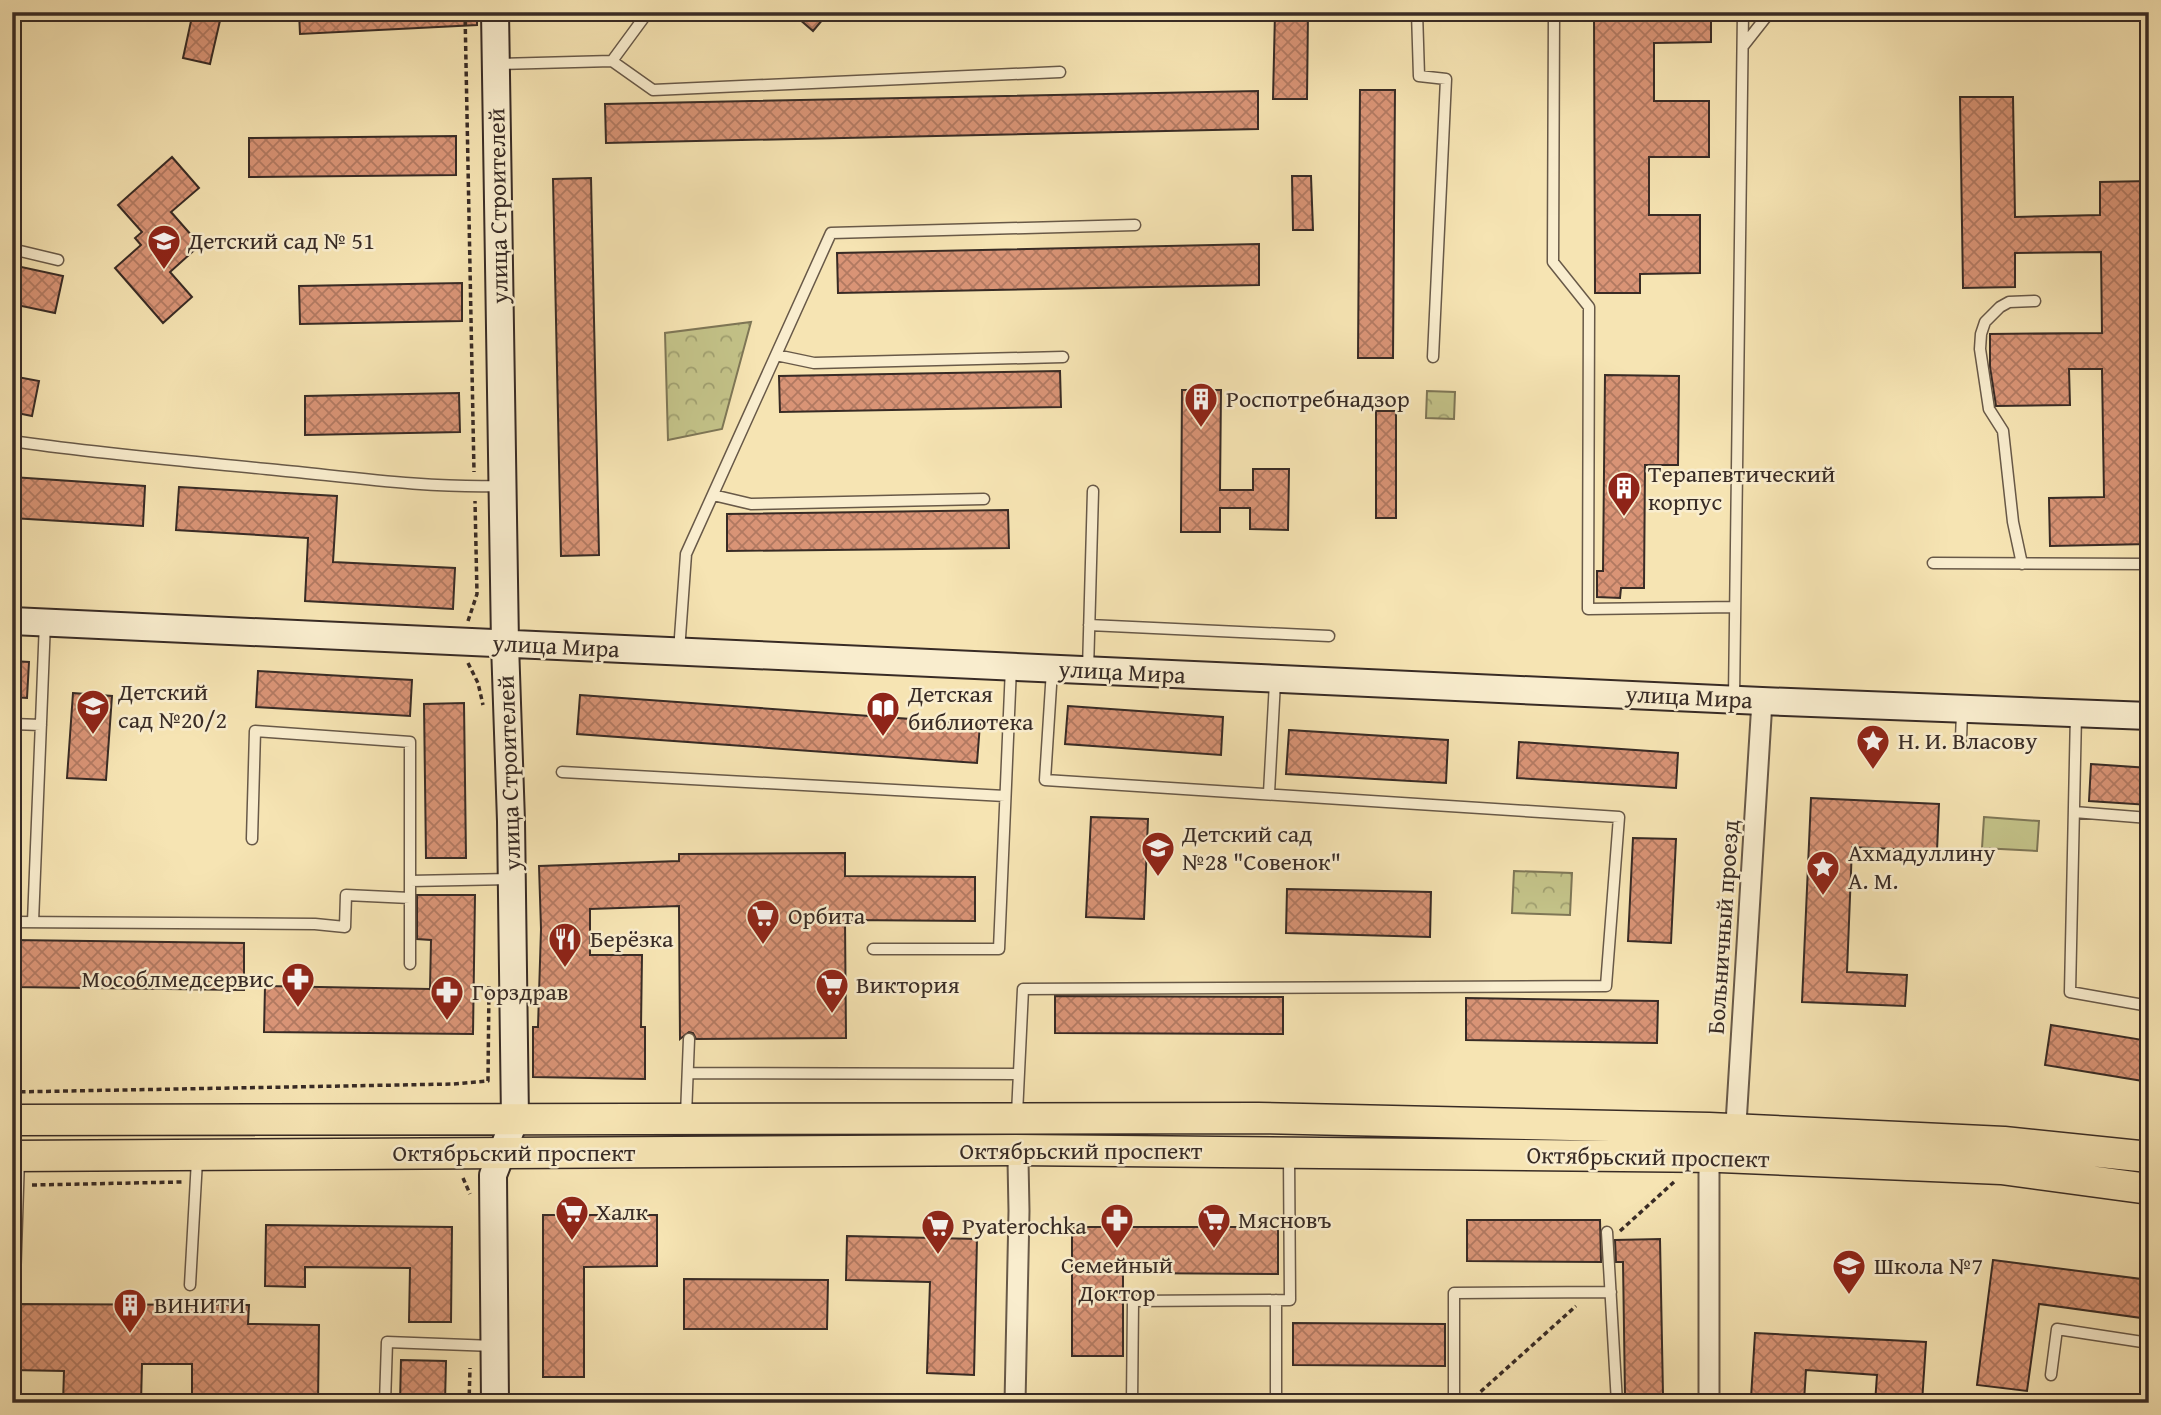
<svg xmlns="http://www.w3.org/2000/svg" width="2161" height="1415" font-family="'Gentium Book Plus',serif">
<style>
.grass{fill:#c3c288;stroke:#7e7656;stroke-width:2}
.park{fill:url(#park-crowns);stroke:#7e7656;stroke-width:2}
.building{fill:url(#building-cross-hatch);stroke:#382b25;stroke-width:2}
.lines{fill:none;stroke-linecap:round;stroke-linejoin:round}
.lane-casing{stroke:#685948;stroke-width:13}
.street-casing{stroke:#685948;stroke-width:23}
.secondary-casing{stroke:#382b25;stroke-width:30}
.primary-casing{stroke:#382b25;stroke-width:33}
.path{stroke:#382b25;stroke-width:3.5;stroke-dasharray:5 3.5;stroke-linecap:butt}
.lane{stroke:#f9edce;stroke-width:10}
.street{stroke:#f9edce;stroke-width:19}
.secondary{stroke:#f9edce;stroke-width:26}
.primary{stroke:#f6e4b3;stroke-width:30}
.labels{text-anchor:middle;stroke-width:5;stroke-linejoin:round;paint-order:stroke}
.street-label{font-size:24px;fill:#382b25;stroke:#f9edce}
.poi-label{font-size:24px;fill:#382b25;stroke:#f9edce;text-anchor:start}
</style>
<defs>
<pattern id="park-crowns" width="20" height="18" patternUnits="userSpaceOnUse" patternTransform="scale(1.75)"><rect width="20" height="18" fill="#c3c288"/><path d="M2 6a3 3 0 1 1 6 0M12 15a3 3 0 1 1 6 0" fill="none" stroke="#9f9e6f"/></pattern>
<pattern id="building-cross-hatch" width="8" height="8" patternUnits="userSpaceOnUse" patternTransform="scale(1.75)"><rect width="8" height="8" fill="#d99476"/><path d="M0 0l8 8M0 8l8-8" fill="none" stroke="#b17961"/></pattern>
</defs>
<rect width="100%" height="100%" fill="#f6e4b3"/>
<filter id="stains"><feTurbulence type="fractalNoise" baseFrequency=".00286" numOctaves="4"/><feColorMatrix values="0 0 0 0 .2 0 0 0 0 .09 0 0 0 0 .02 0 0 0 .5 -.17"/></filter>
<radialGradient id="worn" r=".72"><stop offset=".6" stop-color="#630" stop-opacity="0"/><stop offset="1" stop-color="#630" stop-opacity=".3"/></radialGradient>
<path class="grass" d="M1984,817L2039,821L2037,851L1982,848Z"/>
<path class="park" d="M751,322L722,429L668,440L665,333Z
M1427,391L1455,392L1454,419L1426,418Z
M1514,871L1572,873L1570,915L1512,913Z"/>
<path class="building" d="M193,12H222L210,64L183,58Z
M299,12H477V25L300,34Z
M791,12H829L813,31Z
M1275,12H1308L1307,99H1273Z
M1594,12H1711V42L1654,43V101H1709V157H1649V215H1700V273L1640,274V293H1595Z
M1360,90H1395L1393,358H1358Z
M1258,91V129L606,143L605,104Z
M1960,97H2013L2015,217L2100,215V182L2149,181V544L2050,546L2049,498L2104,497L2102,369H2069L2070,405L1996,406L1990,367V334L2102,333L2101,252L2015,253V287L1963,288Z
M456,136V175L249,177V138Z
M172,157L199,188L171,212L200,245L170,272L192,297L163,323L115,268L141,245L135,238L142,232L118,205Z
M1292,176H1311L1313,230H1293Z
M591,178L599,555L561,556L553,179Z
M1259,244V285L838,293L837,253Z
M12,265L63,276L55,313L12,304Z
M462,283V321L300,324L299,286Z
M1060,371L1061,407L780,412L779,376Z
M1605,375L1679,376L1678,465H1645L1644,588H1621L1620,598L1597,597V571H1603Z
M12,376L39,381L32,416L12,412Z
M1182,390H1221L1220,490H1253V469H1289L1288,530L1250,529V508H1220V532H1181Z
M459,393L460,432L305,435V396Z
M1376,411H1396V518H1376Z
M12,477L145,486L143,526L12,518Z
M179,487L337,496L333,562L455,568L453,609L305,601L308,538L176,530Z
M1008,510L1009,548L727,551V514Z
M12,661L29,662L27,698L12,697Z
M258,671L412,680L410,716L256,707Z
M73,693L112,696L106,780L67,778Z
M580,695L980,724L977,763L577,734Z
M464,703L466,858H426L424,704Z
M1068,706L1223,717L1221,755L1065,744Z
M1289,730L1448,740L1446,783L1286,774Z
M1519,742L1678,753L1676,788L1517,778Z
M2091,764L2149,768V805L2089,801Z
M1811,798L1939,804L1937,851L1852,847L1847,972L1907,975L1905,1006L1802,1002Z
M1091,817L1148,819L1144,919L1086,917Z
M1633,838L1676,839L1671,943L1628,941Z
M845,853V876L975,877V921L845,920L846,1038L696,1039L693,1033L689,1032L680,1039L679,906L590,909V955H642L641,1027H645V1079L533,1077V1027H538L541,929L539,866L679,861V854Z
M1287,889L1431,892L1430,937L1286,933Z
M417,895H475L473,1034L264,1032L265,986L430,989L431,940L417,939Z
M12,940L244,943V990L12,987Z
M1055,996L1283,997V1034L1055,1033Z
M1466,998L1658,1001L1657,1043L1466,1040Z
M2051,1025L2149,1041V1082L2045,1065Z
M543,1215H657V1266L584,1267V1377H543Z
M1467,1220H1600L1601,1262L1467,1261Z
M266,1225L452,1227L451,1322H409L410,1268L305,1267V1287L265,1286Z
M1072,1227H1278V1274L1123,1273V1356H1072Z
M847,1236L977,1239L974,1375L927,1373L930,1282L846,1280Z
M1660,1239L1663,1395L1625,1396L1623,1262H1616L1615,1240Z
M1993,1260L2149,1280V1319L2039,1304L2027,1391L1977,1385Z
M684,1279L828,1280L827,1329H684Z
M12,1304L249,1305L248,1324L319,1325L318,1403H192V1364H142L141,1403H63L64,1371L12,1370Z
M1293,1323L1445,1324V1366L1293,1365Z
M1755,1333L1926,1342L1922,1403H1875L1877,1375L1806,1370L1804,1401L1751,1398Z
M401,1360L446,1361L445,1403H400Z"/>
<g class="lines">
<defs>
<path id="lane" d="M1417,12L1419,76L1446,79L1433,357
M1554,12L1553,262L1589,307L1588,609L1735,607
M12,32L16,12
M1744,45L1770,12
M612,61L653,90L1060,72
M497,64L612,61L648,12
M12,249L58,260
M776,355L814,363L1063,357
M12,441C100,454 188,461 277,470C350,477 426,488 499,486
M713,495L751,504L984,499
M1933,563L2149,564
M2022,564L2013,522L2003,431L1989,409L1980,349L1981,334L1985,322L2000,307L2009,302L2035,301
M1089,625L1329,636
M679,651L686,554L831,233L1135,225
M1088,670L1093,491
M1734,698L1743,12
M2076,714L2070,992L2149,1006
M12,724L41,725
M1961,739L1962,712
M562,772L1005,796
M1269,793L1275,682
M2074,812L2149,818
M252,839L255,731L410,742V881
M12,922L315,924L345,927L346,895L410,898
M33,922L45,622
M873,949H999L1011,667
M410,964V881L511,879
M688,1073L1019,1074
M1017,1114L1023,989L1606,986L1619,817L1045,780L1052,670
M686,1115L689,1039
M1607,1232L1617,1403
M15,1280L19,1158
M190,1285L197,1160
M2051,1375L2057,1329L2149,1343
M385,1403L387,1342L494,1346
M1132,1403L1133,1301L1290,1300L1289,1156
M1276,1403V1300
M1454,1403V1293L1611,1292"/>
<path id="street" d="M1735,1140L1762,701
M1015,1150L1018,1160L1019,1211L1015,1403
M1709,1403V1147"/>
<path id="secondary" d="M12,621L1762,701L2149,716
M495,1403L493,1175L515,1119L511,821L505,644L495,12"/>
<path id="primary" d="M12,1120L1258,1118L1709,1128L2004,1142L2149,1157
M12,1156L1015,1150L1720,1157L2001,1169L2149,1189"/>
</defs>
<use href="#lane" class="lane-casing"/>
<use href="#street" class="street-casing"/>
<use href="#secondary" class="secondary-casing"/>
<use href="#primary" class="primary-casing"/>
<path class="path" d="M465,12L474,472
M468,621L477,594L475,501
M468,663L478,683L483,705
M12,1092L453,1084L488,1081L489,986
M463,1178L470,1194
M32,1185L182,1182
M1620,1231L1674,1182
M469,1403L470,1368
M1468,1403L1576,1306"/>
<use href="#lane" class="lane"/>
<use href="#street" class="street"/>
<use href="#secondary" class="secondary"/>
<use href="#primary" class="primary"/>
</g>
<defs>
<symbol id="school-pin" viewBox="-11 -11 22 30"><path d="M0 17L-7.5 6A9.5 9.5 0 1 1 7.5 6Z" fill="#8f2418" stroke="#f9edce"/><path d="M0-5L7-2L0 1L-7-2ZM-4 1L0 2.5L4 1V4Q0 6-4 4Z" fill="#fff"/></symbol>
<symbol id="building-pin" viewBox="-11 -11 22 30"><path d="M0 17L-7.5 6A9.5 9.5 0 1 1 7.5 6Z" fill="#8f2418" stroke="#f9edce"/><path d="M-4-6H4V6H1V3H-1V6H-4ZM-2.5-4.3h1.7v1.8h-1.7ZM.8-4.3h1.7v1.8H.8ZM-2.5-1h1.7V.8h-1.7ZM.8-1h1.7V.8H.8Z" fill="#fff"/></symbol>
<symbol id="library-pin" viewBox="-11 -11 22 30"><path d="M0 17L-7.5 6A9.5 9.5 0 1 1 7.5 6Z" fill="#8f2418" stroke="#f9edce"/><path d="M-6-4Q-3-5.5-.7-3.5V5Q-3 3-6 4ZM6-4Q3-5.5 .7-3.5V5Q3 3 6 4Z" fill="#fff"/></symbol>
<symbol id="sight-pin" viewBox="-11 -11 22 30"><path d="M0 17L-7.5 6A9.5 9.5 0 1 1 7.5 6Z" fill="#8f2418" stroke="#f9edce"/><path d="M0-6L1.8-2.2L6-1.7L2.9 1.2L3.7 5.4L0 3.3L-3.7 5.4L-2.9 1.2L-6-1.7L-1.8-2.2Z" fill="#fff"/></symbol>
<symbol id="supermarket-pin" viewBox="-11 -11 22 30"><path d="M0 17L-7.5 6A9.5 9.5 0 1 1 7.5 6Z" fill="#8f2418" stroke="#f9edce"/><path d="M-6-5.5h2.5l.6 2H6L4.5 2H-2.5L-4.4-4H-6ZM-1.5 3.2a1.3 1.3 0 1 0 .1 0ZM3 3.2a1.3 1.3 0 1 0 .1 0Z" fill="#fff"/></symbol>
<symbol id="restaurant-pin" viewBox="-11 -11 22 30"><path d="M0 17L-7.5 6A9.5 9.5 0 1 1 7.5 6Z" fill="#8f2418" stroke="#f9edce"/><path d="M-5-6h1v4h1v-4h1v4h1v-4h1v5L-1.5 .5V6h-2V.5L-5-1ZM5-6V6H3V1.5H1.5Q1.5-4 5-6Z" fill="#fff"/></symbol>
<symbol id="pharmacy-pin" viewBox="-11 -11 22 30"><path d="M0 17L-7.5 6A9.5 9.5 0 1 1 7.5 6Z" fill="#8f2418" stroke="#f9edce"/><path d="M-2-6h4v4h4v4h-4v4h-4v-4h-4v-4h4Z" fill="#fff"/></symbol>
</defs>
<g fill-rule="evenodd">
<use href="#school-pin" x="145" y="222" width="38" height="52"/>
<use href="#building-pin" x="1182" y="380" width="38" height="52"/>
<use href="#building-pin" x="1605" y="469" width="38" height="52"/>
<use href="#school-pin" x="74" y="687" width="38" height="52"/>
<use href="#library-pin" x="864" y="689" width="38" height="52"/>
<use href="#sight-pin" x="1854" y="722" width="38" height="52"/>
<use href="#school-pin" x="1139" y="829" width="38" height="52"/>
<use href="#sight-pin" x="1804" y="848" width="38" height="52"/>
<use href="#supermarket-pin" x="744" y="897" width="38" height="52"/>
<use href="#restaurant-pin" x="546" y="920" width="38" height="52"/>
<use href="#pharmacy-pin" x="279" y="960" width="38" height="52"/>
<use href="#supermarket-pin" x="813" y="966" width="38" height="52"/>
<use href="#pharmacy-pin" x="428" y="973" width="38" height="52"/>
<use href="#supermarket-pin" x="553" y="1193" width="38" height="52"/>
<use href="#pharmacy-pin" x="1098" y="1201" width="38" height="52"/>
<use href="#supermarket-pin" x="1195" y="1201" width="38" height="52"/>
<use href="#supermarket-pin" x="919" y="1207" width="38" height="52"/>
<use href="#school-pin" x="1830" y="1247" width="38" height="52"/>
<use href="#building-pin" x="111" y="1286" width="38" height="52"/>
</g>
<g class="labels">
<g class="street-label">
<text transform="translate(498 206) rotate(-91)" y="8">улица Строителей</text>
<text transform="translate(556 646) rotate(3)" y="8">улица Мира</text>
<text transform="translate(1122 672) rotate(3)" y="8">улица Мира</text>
<text transform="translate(1689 697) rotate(3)" y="8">улица Мира</text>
<text transform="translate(509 773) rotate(-92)" y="8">улица Строителей</text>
<text transform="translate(1723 927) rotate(-86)" y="8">Больничный проезд</text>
<text x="1081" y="1159">Октябрьский проспект</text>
<text x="514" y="1161">Октябрьский проспект</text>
<text transform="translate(1648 1157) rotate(1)" y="8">Октябрьский проспект</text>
</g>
<g class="poi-label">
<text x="188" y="249">Детский сад № 51</text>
<text x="1226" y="407">Роспотребнадзор</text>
<text x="1648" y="482">Терапевтический<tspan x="1648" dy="28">корпус</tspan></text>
<text x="118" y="700">Детский<tspan x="118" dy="28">сад №20/2</tspan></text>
<text x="908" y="702">Детская<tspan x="908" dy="28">библиотека</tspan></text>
<text x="1898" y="749">Н. И. Власову</text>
<text x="1182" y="842">Детский сад<tspan x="1182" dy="28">№28 "Совенок"</tspan></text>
<text x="1848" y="861">Ахмадуллину<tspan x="1848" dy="28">А. М.</tspan></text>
<text x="788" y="924">Орбита</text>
<text x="590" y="947">Берёзка</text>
<text x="274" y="987" text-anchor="end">Мособлмедсервис</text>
<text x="856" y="993">Виктория</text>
<text x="472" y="1000">Горздрав</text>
<text x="596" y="1220">Халк</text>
<text x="1238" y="1228">Мясновъ</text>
<text x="962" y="1234">Pyaterochka</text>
<text x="1117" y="1273" text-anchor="middle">Семейный<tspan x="1117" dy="28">Доктор</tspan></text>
<text x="1874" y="1274">Школа №7</text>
<text x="154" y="1313">ВИНИТИ</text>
</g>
</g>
<rect width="2161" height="1415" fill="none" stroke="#f6e4b3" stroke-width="42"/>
<rect x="14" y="14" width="2133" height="1387" fill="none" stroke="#382b25" stroke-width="3.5"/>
<rect x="21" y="21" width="2119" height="1373" fill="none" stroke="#382b25" stroke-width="2"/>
<rect width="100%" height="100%" filter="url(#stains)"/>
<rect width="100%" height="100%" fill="url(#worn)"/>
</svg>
